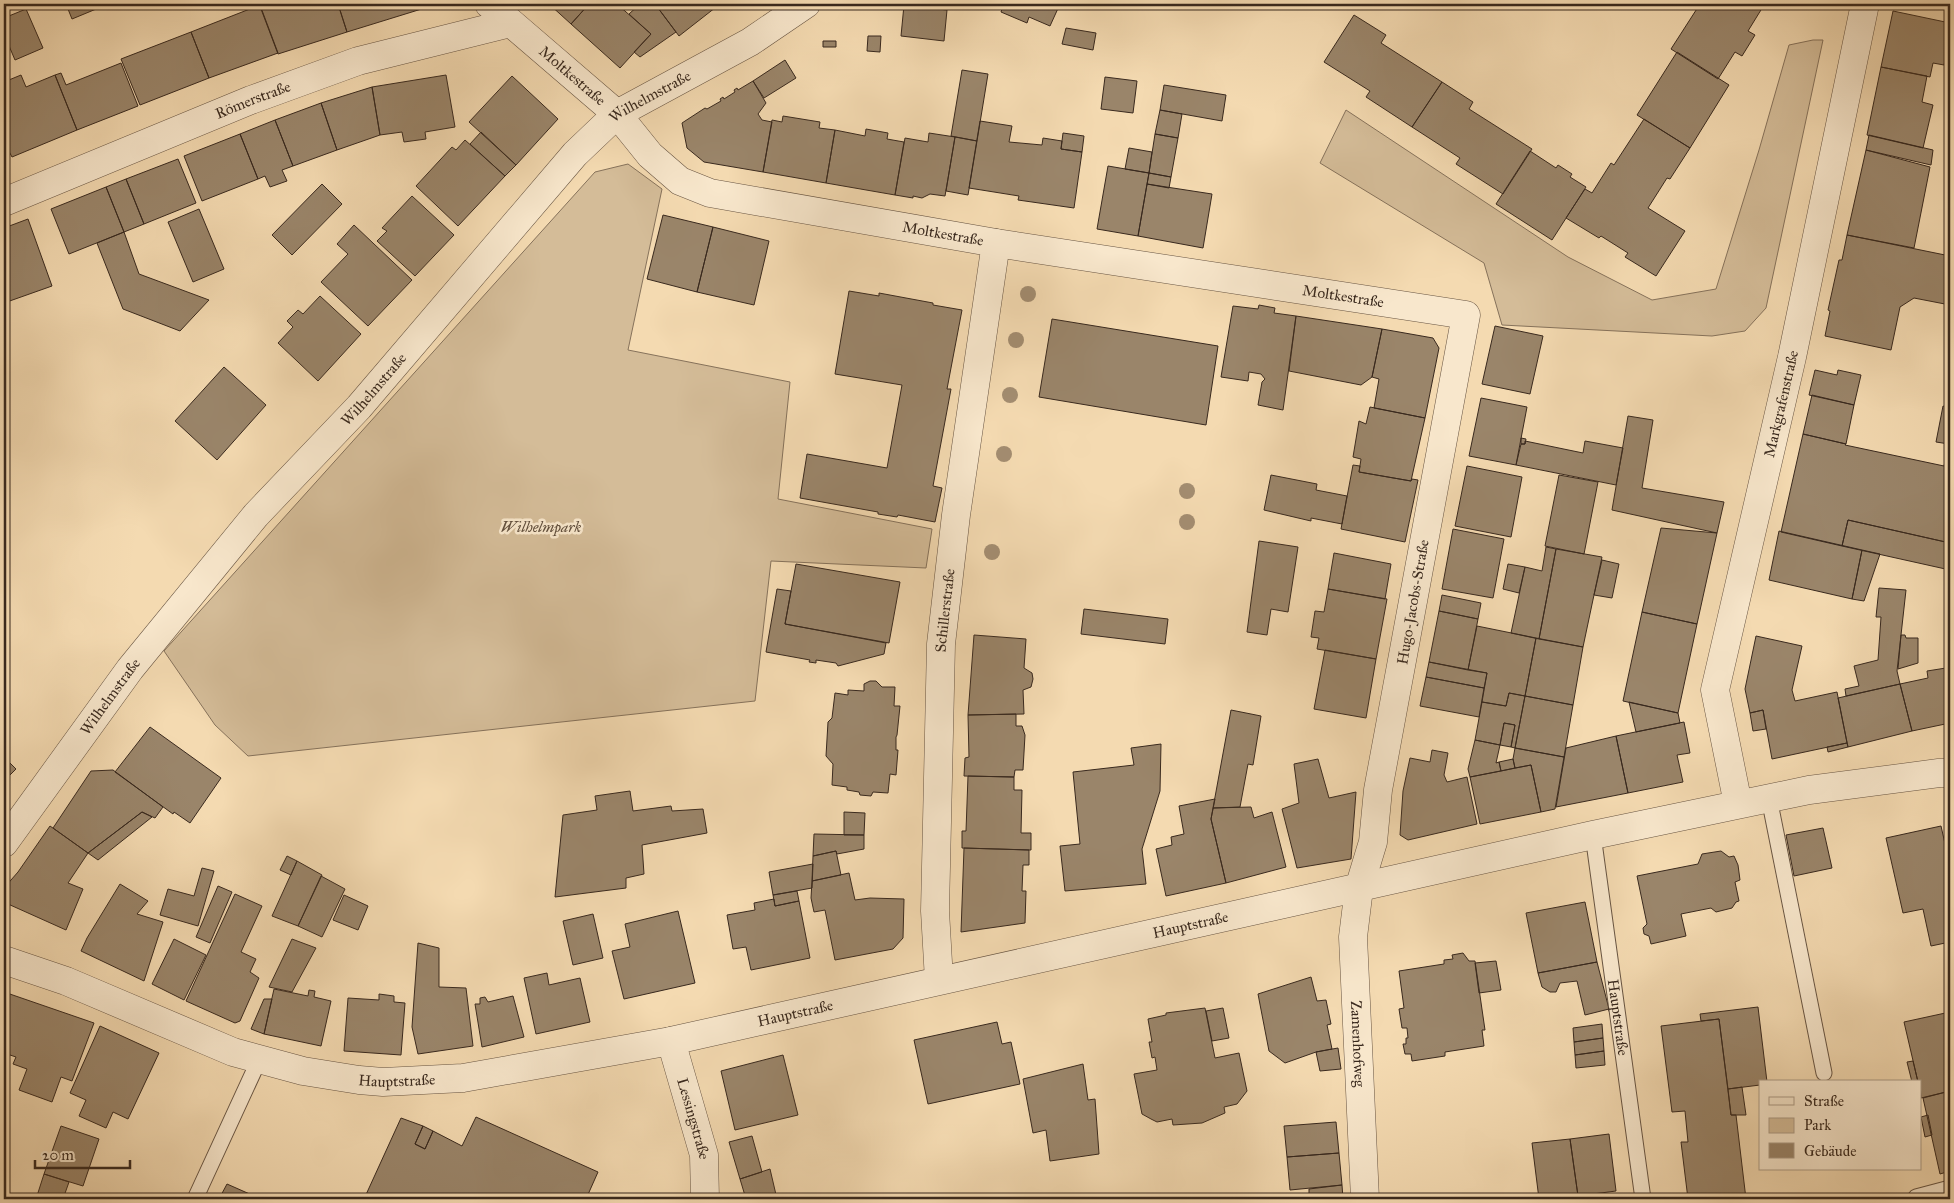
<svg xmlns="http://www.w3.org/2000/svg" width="1954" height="1203" font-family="'IM FELL Great Primer',serif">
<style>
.green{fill:#d4bc98;stroke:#86725b}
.building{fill:#9a856a;stroke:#39291e}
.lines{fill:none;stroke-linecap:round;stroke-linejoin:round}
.service-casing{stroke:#685543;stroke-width:17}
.minor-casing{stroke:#685543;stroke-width:29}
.service{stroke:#f8e7cc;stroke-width:15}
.minor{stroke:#f8e7cc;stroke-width:28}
.tree{fill:#a38d71}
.labels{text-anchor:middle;stroke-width:5;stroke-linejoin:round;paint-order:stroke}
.street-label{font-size:15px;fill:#39291e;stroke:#f8e7cc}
.park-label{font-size:15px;font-style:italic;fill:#604e3c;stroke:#f8e7cc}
</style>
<rect width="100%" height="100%" fill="#f4dab1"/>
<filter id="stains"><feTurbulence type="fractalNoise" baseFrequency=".004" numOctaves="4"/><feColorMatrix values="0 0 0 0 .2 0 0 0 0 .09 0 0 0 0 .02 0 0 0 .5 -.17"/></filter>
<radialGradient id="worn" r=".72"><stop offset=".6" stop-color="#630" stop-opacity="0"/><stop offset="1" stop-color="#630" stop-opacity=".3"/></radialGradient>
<path class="green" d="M1813,40H1823L1766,308L1745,331L1712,336L1502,325L1484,263L1320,163L1346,110L1568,257L1652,300L1716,289L1759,150L1789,45Z
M628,164L662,189L628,350L790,382L778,499L932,529L926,568L771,561L755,701L248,756L215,725L164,651L595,172Z"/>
<path class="building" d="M24,4H38L26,9Z
M66,4H99L101,7L72,19Z
M276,4H338L347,32L278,54L261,9Z
M338,4H428V7L347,32Z
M549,4H589L571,24Z
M589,4H617L651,34L620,68L571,24Z
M640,4H655L676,32L640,57L634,52L651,34L629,14Z
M655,4H720L679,36Z
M999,4H1060L1050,26L1029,17L1027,23L1001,12L1003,6Z
M1700,4H1762L1764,5L1748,31L1755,35L1742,56L1735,52L1718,79L1671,49Z
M260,5L278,53L209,78L191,32Z
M904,5L947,10L944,41L901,36Z
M26,9L43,48L15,60L4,34V18Z
M1893,11L1950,23V36L1944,65L1933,63L1930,77L1881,67Z
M1354,15L1386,35L1381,43L1442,82L1412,127L1366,97L1370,91L1324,62Z
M1066,28L1096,33L1093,50L1062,44Z
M191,32L209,78L140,105L121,59Z
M868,36H881L880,52L867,51Z
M823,41H836V47H823Z
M1677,52L1729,85L1690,148L1637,115Z
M785,60L796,78L764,98L753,81Z
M121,63L138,106L77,130L55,75L61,73L66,85Z
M1881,67L1927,76L1922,102L1933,105L1923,148L1867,135Z
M962,70L988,74L977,141L951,136Z
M21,75L26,87L55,75L77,130L12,157L4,142V82Z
M446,75L455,127L425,132L426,139L404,142L402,132L380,135L372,87Z
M512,76L558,119L516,165L469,122Z
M1105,77L1137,81L1133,113L1101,109Z
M753,81L766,103L758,114L762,120L772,122L763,172L704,162L687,148L682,123L705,108L707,109L721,101L720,99L723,97L724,99L735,92L734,90L737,88L738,90Z
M1442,82L1473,102L1469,109L1532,149L1503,194L1456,164L1460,158L1412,127Z
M1164,85L1226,95L1222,121L1160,110Z
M372,87L380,135L337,150L321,103Z
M321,103L337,150L293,166L275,120Z
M1160,110L1182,114L1178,138L1155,134Z
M783,116L820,122L819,128L835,130L826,183L763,172L772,120L782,122Z
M1644,119L1690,148L1670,179L1667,178L1648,208L1685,231L1656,276L1625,257L1628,253L1601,236L1599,238L1566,218L1585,189L1592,193L1611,163L1614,165Z
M275,120L293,166L282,170L287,181L270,187L265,176L258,179L240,134Z
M980,121L1012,126L1009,142L1042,145L1043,138L1062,141L1061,149L1082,152L1074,208L1018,200L1019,196L969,188Z
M866,129L888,133L887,139L904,142L895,195L826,183L835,130L865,136Z
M481,132L516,165L505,176L470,144Z
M929,133L955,137L945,196L930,194L922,198L913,196V198L895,195L905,138L928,142Z
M1063,133L1084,136L1082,152L1061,149Z
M240,134L258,179L202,201L184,156Z
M1155,134L1178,138L1171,177L1149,173Z
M1869,135L1933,150L1931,165L1866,150Z
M955,137L977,141L968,195L946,191Z
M465,140L505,176L458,226L416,186L452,147L456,150Z
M1129,148L1152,152L1149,173L1125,169Z
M1866,150L1930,167L1914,248L1847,235Z
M1530,151L1556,168L1558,165L1572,174L1570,177L1586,187L1552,240L1496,204Z
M178,159L196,203L144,224L126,179Z
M1108,166L1149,173L1138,236L1097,229Z
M1149,173L1171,177L1169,188L1147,184Z
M126,179L144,224L124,232L106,187Z
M322,184L342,204L292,255L272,235Z
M1147,184L1212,194L1203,248L1138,236Z
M106,187L124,232L69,254L51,209Z
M412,196L454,235L415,276L377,241L387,231L382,228Z
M199,209L224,269L193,282L168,222Z
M663,215L713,227L697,292L647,279Z
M28,219L52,286L4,303V228Z
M354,225L412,280L368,326L321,282L348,254L337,244Z
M713,227L769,241L754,305L697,292Z
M124,232L139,274L209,300L180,331L123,309L97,243Z
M1847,235L1950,256V305L1914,298L1900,307L1891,350L1825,336L1830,311L1828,310L1839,260H1842Z
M849,291L879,296V293L933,303V305L962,310L947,389H951L933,486L942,488L935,522L898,515L897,517L878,514V512L800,498L807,454L887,468L902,385L835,374Z
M320,296L361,334L318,381L278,343L293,327L287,321L298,310L303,314Z
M1259,305L1275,308L1274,313L1296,316L1283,410L1258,405L1262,382L1265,379L1261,374L1249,372L1248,381L1221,377L1233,306L1258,309Z
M1296,316L1382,329L1372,377L1361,385L1289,371Z
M1052,319L1218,346L1206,425L1039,397Z
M1495,326L1543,336L1530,394L1482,384Z
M1382,329L1433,338L1439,348L1425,418L1374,408L1379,379L1372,377Z
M224,367L266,405L217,460L175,421Z
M1815,370L1837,375L1838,370L1861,375L1854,405L1809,395Z
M1812,395L1854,405L1846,444L1803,434Z
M1481,398L1527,407L1516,465L1469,456Z
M1943,406L1950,408L1949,444L1936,442Z
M1370,407L1425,418L1411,481L1359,472L1361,459L1353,457L1359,421L1366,424Z
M1628,416L1653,420L1642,488L1724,502L1717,533L1612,510Z
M1803,434L1846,444L1845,445L1944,466L1950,438V543L1848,520L1842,546L1781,532Z
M1521,438L1526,439L1525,444H1521Z
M1525,441L1583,453L1585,441L1623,448L1616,485L1516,465L1521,444H1525Z
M1353,465L1360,466L1359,472L1411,481L1412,479L1418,480L1405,542L1341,529Z
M1467,466L1522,477L1511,537L1455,526Z
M1271,475L1317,484L1316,490L1347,496L1342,524L1311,518V521L1264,510Z
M1559,475L1598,482L1584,554L1545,546Z
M1848,520L1950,543V570L1842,546Z
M1661,528L1717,533L1697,624L1642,612Z
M1453,529L1504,539L1493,598L1442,589Z
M1779,531L1862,550L1852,599L1769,580Z
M1259,541L1298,547L1288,612L1271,609L1267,635L1247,632Z
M1546,547L1556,549L1539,639L1511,633L1525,567L1542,571Z
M1556,549L1602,557L1583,647L1539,639Z
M1862,550L1880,554L1864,601L1852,599Z
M1334,553L1391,564L1385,599L1328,589Z
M1602,560L1619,564L1612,598L1594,595Z
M796,564L900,582L889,643L785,624Z
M1508,564L1525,567L1519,593L1503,589Z
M1879,588L1906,590L1897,671L1900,684L1846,696L1845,689L1859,686L1854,666L1878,660L1881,617H1876Z
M777,589L791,591L785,624L886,643L884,654L838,666L836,663L816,660V663L809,662L810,660L766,652Z
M1328,589L1387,599L1376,659L1317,649L1319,638L1311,637L1315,611L1324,612Z
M1442,595L1481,603L1478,619L1439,611Z
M1084,609L1168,619L1165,644L1081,634Z
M1439,611L1478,619L1468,670L1429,662Z
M1642,612L1697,624L1678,713L1623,701Z
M1477,626L1536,638L1525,696L1509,693L1506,706L1482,702L1487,673L1468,670Z
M974,635L1026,639L1024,668L1032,673L1033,679L1031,687L1023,690L1024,714L968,715Z
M1901,635H1905L1906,638H1918V663L1898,669Z
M1756,636L1802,646L1792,690L1795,701L1837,692L1847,743L1772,759L1763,710L1750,713L1745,689Z
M1536,638L1583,647L1573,705L1525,696Z
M1325,650L1376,659L1366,718L1314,709Z
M1429,662L1487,673L1484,688L1426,677Z
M1946,668L1947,672L1950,671V723L1912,731L1900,684L1928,678L1927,671Z
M1426,677L1484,688L1479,717L1420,706Z
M870,681H876L882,687H895L894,706H900L897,735L896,737V750H898L896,775L890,774L888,793L873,792L871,796L860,795L859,792L847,790V787L832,785L833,764L826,756L828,722L832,718L835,693L848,695V690L864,691V684Z
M1900,684L1912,731L1848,747L1838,698Z
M1509,693L1525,696L1515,748L1511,747L1515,725L1504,723L1500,745L1475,740L1482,702L1506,706Z
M1525,696L1573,705L1564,757L1515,748Z
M1629,702L1678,713L1680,723L1636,732Z
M1231,710L1261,716L1253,765L1248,764L1240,807L1213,808Z
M1763,710L1766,729L1753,731L1750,713Z
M1016,714V726H1022L1025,735L1023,770H1015L1014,777L964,776L965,758L969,757L968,715Z
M1684,722L1690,753L1677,755L1683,782L1628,793L1616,736Z
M1504,723L1515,725L1511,747L1500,745Z
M150,727L221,778L190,823L174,812L173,814L115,772Z
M1616,736L1628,793L1556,807L1566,748Z
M1475,740L1500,745L1496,763L1499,762L1501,771L1470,777L1468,769Z
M1847,743L1848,747L1828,752L1827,747Z
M1161,744L1160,791L1142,849L1146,884L1065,891L1060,846L1080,844L1073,772L1134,765L1131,748Z
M1515,748L1564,757L1555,809L1541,812L1531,765L1515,768L1513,759Z
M1432,750L1448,753L1444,775L1447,782L1467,777L1477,824L1408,840L1400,835L1403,791L1410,758L1430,762Z
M4,757L16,769L8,777L4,773Z
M1318,759L1329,798L1356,792L1351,859L1297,868L1282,809L1299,803L1294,764Z
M1513,759L1515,768L1501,771L1499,762Z
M1531,765L1541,812L1480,824L1470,777Z
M113,770L163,807L155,818L142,812L88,853L53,828L91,771Z
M968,776L1014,777V790H1022L1021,833H1031V850L962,848V831H966Z
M630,791L633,811L671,806L672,811L703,809L707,833L642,845L644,874L626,878V888L555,897L563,815L597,810L595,796Z
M1215,799L1211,819L1226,883L1166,896L1156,849L1172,845L1171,837L1184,834L1179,806Z
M1251,807L1254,818L1272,812L1286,867L1226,883L1211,819L1213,808Z
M142,812L152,817L98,860L88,853Z
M844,812L865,813L864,835H844Z
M50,826L88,853L68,883L83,889L66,930L8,904L4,892V888L18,872Z
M1941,826L1950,866V871L1946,872L1950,886V942L1931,946L1923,909L1903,913L1886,838Z
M1823,828L1832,868L1794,876L1786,835Z
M814,834L864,835V849L837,854L836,851L813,856Z
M964,848L1029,850V865H1023L1022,891H1026L1025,923L961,932Z
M836,851L841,875L812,881L813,856Z
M1721,851L1729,857L1734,856L1738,865L1740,880L1735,882L1739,901L1736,902L1732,908L1716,912L1711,908L1681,914L1686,936L1651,944L1649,936L1644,934L1643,928L1647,924L1637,876L1698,864L1702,854Z
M287,856L297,861L291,875L280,870Z
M297,861L322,875L298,926L272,916Z
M813,864L812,888L773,895L769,872Z
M202,868L214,871L198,926L160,915L168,889L194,896Z
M849,873L855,900L870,898L904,899L903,938L893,949L835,960L825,910L814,912L811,898L812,881Z
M321,876L345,889L322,937L298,926Z
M120,884L148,901L137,914L163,922L144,981L81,951L87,938Z
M218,886L232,892L210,943L196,937Z
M797,891L799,901L775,906L773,895Z
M235,894L262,906L241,952L256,959L250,972L259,978L240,1021L235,1023L186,1001Z
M344,895L368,906L358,930L333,920Z
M774,899L775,906L799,901L810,958L751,970L746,947L733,949L727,915L755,910L754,903Z
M1585,902L1597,962L1538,973L1526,913Z
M678,911L695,983L624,999L612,951L630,947L625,924Z
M593,914L603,958L573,965L563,921Z
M174,939L206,955L184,1000L152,984Z
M292,939L316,948L292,992L269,987Z
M418,943L439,948V987L466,988L473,1046L418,1054L412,1027Z
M1463,953L1469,961H1475L1485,1030H1482L1484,1046L1445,1052V1056L1412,1061L1411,1054H1405L1403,1044H1406V1038H1408L1407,1028H1402L1399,1009L1404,1008L1399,971L1444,964V960L1453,959L1452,955Z
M1496,961L1501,990L1479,993L1475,963Z
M1597,962L1609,1009L1585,1015L1577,981L1560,983L1556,992H1550L1542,987L1538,973Z
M547,973L549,985L580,978L590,1022L536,1034L524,978Z
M1311,977L1317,1001L1326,1000L1331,1024L1327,1025L1332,1049L1316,1052L1285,1063L1269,1051L1258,994Z
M274,989L308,996L309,990L315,991L314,997L331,1001L321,1046L264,1034Z
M4,992L94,1023L72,1081L61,1077L52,1102L19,1090L27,1069L13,1064L16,1057L4,1053Z
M379,994L394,996V1002L405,1003L401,1055L344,1051L348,998L379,1000Z
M513,996L524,1037L482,1047L475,1004H480V998L485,997L488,1002Z
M264,999H272L264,1034L251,1029Z
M1758,1007L1767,1082H1760V1085L1728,1089L1719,1019L1701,1021L1700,1014Z
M1205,1008L1215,1058L1239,1053L1247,1091L1237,1104L1224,1107L1225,1113L1202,1123L1173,1125L1172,1119L1157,1122L1151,1119L1142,1114L1134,1074L1157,1070L1155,1057L1152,1058L1149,1042H1152L1148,1019L1166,1015V1013Z
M1223,1008L1229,1038L1212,1041L1206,1011Z
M1950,1012V1091L1921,1098L1920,1082H1918L1904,1022Z
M1719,1019L1731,1115H1736L1746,1199H1688L1681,1142H1688L1685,1111L1672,1112L1661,1026Z
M997,1022L1002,1044L1011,1042L1020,1084L928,1104L914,1040Z
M1602,1024L1603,1038L1574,1042L1573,1028Z
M100,1026L159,1053L128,1119L113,1112L106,1128L79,1116L86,1100L70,1093Z
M1603,1038L1604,1051L1575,1055L1574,1042Z
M1338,1048L1341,1069L1320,1071L1316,1052Z
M1604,1051L1605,1065L1576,1068L1575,1055Z
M783,1055L798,1115L735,1130L721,1071Z
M1913,1061L1918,1082H1912L1907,1062Z
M1083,1064L1088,1100L1095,1099L1099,1154L1050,1161L1046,1130L1033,1133L1023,1079Z
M4,1066L8,1067L4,1086Z
M1742,1087L1746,1115H1731L1728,1089Z
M1950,1091V1171L1940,1174L1923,1098Z
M1928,1115L1932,1135L1925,1137L1921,1117Z
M476,1117L598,1172L586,1199H364L401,1118L423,1126L415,1144L425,1149L433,1131L462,1146Z
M1336,1122L1339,1153L1287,1157L1284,1126Z
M61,1126L99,1139L83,1186L44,1174Z
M423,1126L433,1131L425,1149L415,1144Z
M1609,1134L1616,1191L1578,1196L1570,1139Z
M752,1136L762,1172L740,1179L729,1142Z
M1570,1139L1578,1196L1539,1199L1532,1143Z
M1339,1153L1342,1185L1290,1190L1287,1157Z
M770,1169L777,1199H746L740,1179Z
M44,1174L69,1182L63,1199H36Z
M227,1184L261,1199H219Z
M1342,1185L1343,1199H1309V1189Z"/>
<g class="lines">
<defs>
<g id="service">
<path d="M1769,798L1824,1073"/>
<path id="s1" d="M1593,835L1643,1199"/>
<path d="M1916,1197L1950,1188"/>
<path d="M195,1199L259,1060"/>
</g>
<g id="minor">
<path id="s2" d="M489,4L617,114L650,155L680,181L710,193L996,243L1466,315L1378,790L1373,842L1359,888L1353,937L1365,1199"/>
<path id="s3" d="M4,202L251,100L358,61L510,23"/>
<path id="s4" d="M1738,804L1715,690L1792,357L1865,4"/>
<path id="s5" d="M4,843L130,669L256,515L359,407L575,154L617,114L750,42L806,4"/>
<path id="s6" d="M4,960L66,981L233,1052L303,1071L359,1080L383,1082L463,1078L671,1041L1593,835L1809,790L1939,773H1950"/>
<path id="s7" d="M939,980L935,911L941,644L956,515L996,243"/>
<path id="s8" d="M671,1041L704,1155L705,1199"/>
</g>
</defs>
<use href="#service" class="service-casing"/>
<use href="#minor" class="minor-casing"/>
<use href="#service" class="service"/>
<use href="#minor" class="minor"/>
</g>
<g class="tree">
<circle cx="1028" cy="294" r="8"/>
<circle cx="1016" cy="340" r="8"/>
<circle cx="1010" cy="395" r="8"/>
<circle cx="1004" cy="454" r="8"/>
<circle cx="1187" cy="491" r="8"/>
<circle cx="1187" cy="522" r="8"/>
<circle cx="992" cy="552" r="8"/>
</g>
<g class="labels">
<g class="street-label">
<text dy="5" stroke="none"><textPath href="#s2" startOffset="110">Moltkestraße</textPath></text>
<text dy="5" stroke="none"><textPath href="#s5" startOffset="991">Wilhelmstraße</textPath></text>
<text dy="5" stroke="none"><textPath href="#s3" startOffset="269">Römerstraße</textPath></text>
<text dy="5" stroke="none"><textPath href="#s2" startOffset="530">Moltkestraße</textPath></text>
<text dy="5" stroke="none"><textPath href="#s2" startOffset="935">Moltkestraße</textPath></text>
<text dy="5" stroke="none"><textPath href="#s5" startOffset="586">Wilhelmstraße</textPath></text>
<text dy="5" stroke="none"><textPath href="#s4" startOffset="410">Markgrafenstraße</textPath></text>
<text transform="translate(1413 602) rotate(-80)" y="5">Hugo-Jacobs-Straße</text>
<text dy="5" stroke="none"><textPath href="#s7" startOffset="370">Schillerstraße</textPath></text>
<text dy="5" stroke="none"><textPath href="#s5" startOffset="181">Wilhelmstraße</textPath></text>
<text dy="5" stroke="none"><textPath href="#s6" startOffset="1224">Hauptstraße</textPath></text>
<text dy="5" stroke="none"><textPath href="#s6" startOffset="819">Hauptstraße</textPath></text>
<text dy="5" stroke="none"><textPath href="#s1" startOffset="184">Hauptstraße</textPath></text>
<text dy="5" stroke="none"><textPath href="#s2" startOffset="1799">Zamenhofweg</textPath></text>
<text dy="5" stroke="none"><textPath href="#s6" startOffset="414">Hauptstraße</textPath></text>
<text dy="5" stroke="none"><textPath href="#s8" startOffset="81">Lessingstraße</textPath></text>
</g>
<g class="park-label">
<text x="541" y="532">Wilhelmpark</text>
</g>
</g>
<rect width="1954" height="1203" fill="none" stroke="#f4dab1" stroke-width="20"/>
<rect x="5" y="5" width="1944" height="1193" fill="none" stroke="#39291e" stroke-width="2.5"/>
<rect x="10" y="10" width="1934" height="1183" fill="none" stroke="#39291e"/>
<rect x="1759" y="1080" width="162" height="90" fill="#f8e7cc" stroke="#ac9b86"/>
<rect x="1769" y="1097" width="25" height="8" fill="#f8e7cc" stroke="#ac9b86"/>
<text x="1804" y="1106" font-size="15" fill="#39291e">Straße</text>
<rect x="1769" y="1118" width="25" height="15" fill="#d4bc98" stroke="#ac9b86"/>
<text x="1804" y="1130" font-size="15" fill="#39291e">Park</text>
<rect x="1769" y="1143" width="25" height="15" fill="#9a856a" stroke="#ac9b86"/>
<text x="1804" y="1156" font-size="15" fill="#39291e">Gebäude</text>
<path d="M35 1160v8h95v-8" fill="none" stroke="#39291e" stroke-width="2.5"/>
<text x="42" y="1160" font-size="15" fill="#39291e" stroke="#f8e7cc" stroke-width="4" paint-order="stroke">20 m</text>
<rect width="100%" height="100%" filter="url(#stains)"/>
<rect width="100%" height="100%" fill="url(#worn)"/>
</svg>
